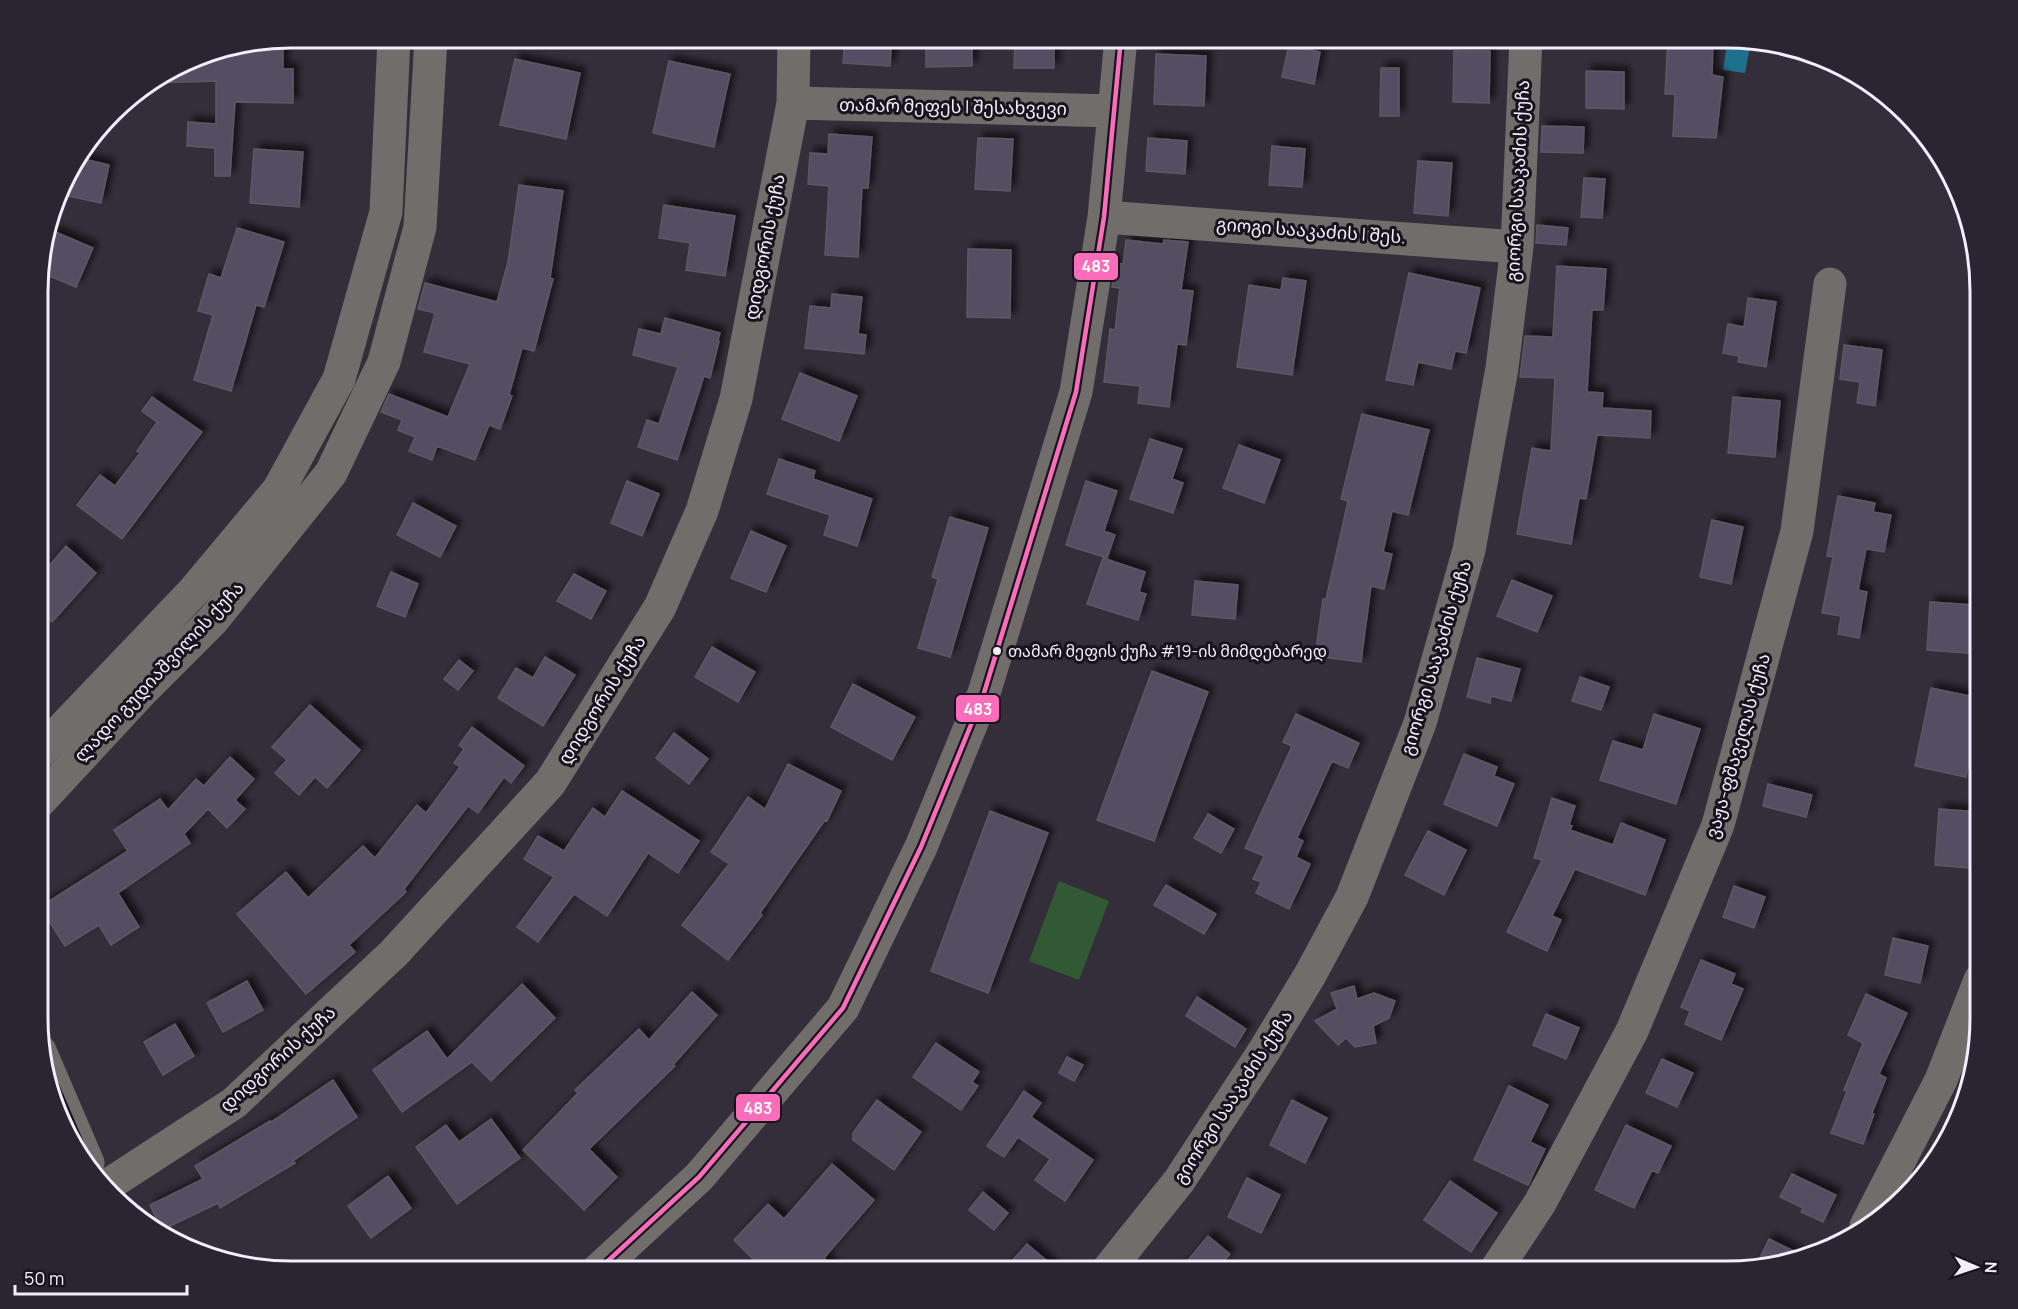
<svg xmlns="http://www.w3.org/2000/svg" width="2018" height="1309" font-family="Manrope,'Noto Sans Georgian',sans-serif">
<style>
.green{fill:#315933}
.water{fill:#1e718d}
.building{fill:#554e62;stroke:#5c5863;stroke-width:1.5;filter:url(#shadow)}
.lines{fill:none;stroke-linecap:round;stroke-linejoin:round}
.minor{stroke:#706d6b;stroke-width:33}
.bus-1-casing{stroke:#18141e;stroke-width:9}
.bus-1{stroke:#fb6dba;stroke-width:4.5}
.bus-dot{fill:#f4edfc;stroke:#18141e;stroke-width:2}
.labels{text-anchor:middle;stroke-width:6;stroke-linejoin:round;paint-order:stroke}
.bus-label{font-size:16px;fill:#f4edfc;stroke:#18141e;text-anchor:start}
.street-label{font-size:18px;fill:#f4edfc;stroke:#18141e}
.rim{fill:none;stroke:#f4edfc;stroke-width:3}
.line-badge{stroke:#18141e;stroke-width:2}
.badge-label{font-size:16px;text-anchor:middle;font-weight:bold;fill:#fff}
</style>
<defs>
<filter id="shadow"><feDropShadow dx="5.5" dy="-5.5" stdDeviation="3" flood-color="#0009"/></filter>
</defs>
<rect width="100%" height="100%" fill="#342e3a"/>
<path class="green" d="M1059,881L1109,901L1079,980L1029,961Z"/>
<path class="water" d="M1728,38L1751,41L1745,73L1723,70Z"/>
<path class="building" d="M845,38H892L890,66L843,63Z
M926,38H972V66L926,67Z
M1015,38H1054V68H1014Z
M1668,38H1713L1712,75L1723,77L1716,138L1673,136L1675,94H1665Z
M283,39V69H293V103L235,102L230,176H215V148L187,146L188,122L216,124V81L152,83L194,57Z
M1289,45L1320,52L1314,84L1282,77Z
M1454,51H1490L1489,103L1453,102Z
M1156,54L1206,56L1204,106L1154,104Z
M515,59L580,73L566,139L500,125Z
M669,61L730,74L714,147L653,133Z
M1381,68H1399V116H1380Z
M1586,71L1624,72V109L1586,108Z
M1542,126L1584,127L1583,153L1541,152Z
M829,134L872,137L868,188H862L858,257L825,255L829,186L808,184L810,153L828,154Z
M978,138L1013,139L1010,191L975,189Z
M1148,138L1187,141L1185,174L1146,171Z
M1272,146L1305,149L1302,187L1269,185Z
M254,149L303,152L299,207L250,203Z
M80,158L109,165L101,203L59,194L64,178Z
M1418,161L1452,163L1448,216L1414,213Z
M1584,178L1605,179L1602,218L1581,217Z
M519,185L563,191L550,278L553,279L534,351L522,348L509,395L512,396L500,429L489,425L475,460L437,446L432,460L409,451L415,437L398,430L402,420L381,412L389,394L448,417L470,364L424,352L435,313L418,309L425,283L497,302L508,262Z
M664,205L735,216L725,276L686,270L690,243L659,238Z
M1537,225L1568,228L1566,245L1536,243Z
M237,228L284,242L264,307L256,305L231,391L194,380L213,315L198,311L209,274L221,278Z
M53,231L93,248L76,287L40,272V263Z
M1126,240L1163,244L1164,240L1188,242L1181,290L1193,291L1186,345L1177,344L1169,407L1138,403L1140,386L1104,382L1110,329L1115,330L1120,288L1112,287L1116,263L1123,264Z
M968,249L1011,250L1010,318L967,317Z
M1557,266L1606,269L1603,310H1592L1587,392L1603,393L1602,408L1651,411L1650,438L1597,435L1586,499L1579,498L1571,544L1517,534L1532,448L1551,451L1555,378L1520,377L1525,336L1553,337Z
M1409,273L1480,288L1466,353L1455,351L1451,369L1418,362L1413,385L1386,380Z
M1283,278L1306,281L1292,375L1237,367L1249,285L1281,290Z
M832,294L862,297L858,334L866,335L864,354L805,348L810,306L831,308Z
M1748,298L1776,302L1766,367L1738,362L1739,356L1723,353L1728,324L1744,327Z
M665,318L720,333L718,340L719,341L710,378L704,376L677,460L638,447L647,420L659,424L678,367L633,355L639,329L661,334Z
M1844,345L1882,350L1875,406L1857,403L1860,382L1840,379Z
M800,373L857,396L839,441L782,419Z
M152,397L202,432L122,539L77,505L100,475L115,486L140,453L137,451L157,422L142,411Z
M1733,397L1780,401L1775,457L1728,453Z
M1362,414L1429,430L1408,515L1392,511L1383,552L1392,554L1384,589L1371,586L1361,662L1315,656L1323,599H1326L1348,501L1341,499Z
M1150,439L1182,449L1172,479L1183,483L1173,513L1130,499Z
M1239,445L1280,460L1264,503L1223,488Z
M779,459L815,471L813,479L872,499L857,546L824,535L830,515L767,494Z
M627,481L659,494L642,536L611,523Z
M1086,481L1117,491L1104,531L1115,535L1107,558L1066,545Z
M1838,496L1875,503L1873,512L1891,515L1884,552L1866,549L1858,590L1867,592L1859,638L1838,634L1841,616L1822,613L1833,557L1827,556Z
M413,503L456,526L440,557L397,535Z
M950,517L988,528L950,657L918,648L938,579L932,577Z
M1712,520L1743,527L1731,584L1700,577Z
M751,531L786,546L766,592L731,578Z
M66,546L96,573L52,622L40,611V588L48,578L43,573Z
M1103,558L1145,572L1139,592L1146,594L1138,620L1087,604Z
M391,572L418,584L405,617L377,606Z
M574,574L606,591L591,619L557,601Z
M1512,580L1552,596L1537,632L1497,616Z
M1195,581L1238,585L1235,619L1192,615Z
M1930,602L1974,605L1973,619H1980V654L1927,650Z
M712,647L755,672L738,702L695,677Z
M545,657L575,675L543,726L498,698L516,668L533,678Z
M1477,658L1520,669L1511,701L1491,696L1490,703L1467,697Z
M459,660L473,671L458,690L444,679Z
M1152,671L1208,692L1154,841L1097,820Z
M1580,677L1609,687L1601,710L1572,701Z
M853,684L915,717L892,760L831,727Z
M1931,688L1980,698V710L1966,777L1915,766Z
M310,705L360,750L327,788L315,777L299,795L275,773L287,760L272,747Z
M1296,714L1359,743L1348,768L1332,761L1297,838L1303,841L1296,857L1310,864L1289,909L1256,893L1261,882L1253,879L1264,856L1245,848L1292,746L1283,742Z
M1654,714L1700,729L1676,804L1600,780L1613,741L1643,750Z
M472,727L524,766L511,783L504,777L478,813L468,806L404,889L406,892L349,945L355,952L306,994L237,914L286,872L308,898L363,846L375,858L417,805L426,813L460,767L454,763L464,749L459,745Z
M674,733L708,759L689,784L656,758Z
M1464,754L1497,767L1494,776L1514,784L1497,826L1444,804Z
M230,757L254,779L235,800L245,809L227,828L208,809L184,834L190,843L118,893L139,927L111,945L99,925L65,946L40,907L128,851L114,830L160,799L168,810L196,779L204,786Z
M788,764L841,791L827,821L825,820L760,913L762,915L728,960L682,925L729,864L711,852L748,797L765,809Z
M1768,784L1812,795L1806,817L1763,806Z
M622,791L699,841L678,873L648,853L607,916L574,894L538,942L517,927L554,877L524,859L538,836L564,851L593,808L605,817Z
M1552,798L1575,806L1569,825L1572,826L1570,830L1613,845L1621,823L1665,840L1645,895L1575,869L1552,916L1561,920L1547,951L1507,932L1542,860L1534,858Z
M1939,809L1980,812V869L1935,865Z
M990,811L1048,833L988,993L931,971Z
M1208,814L1234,829L1221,853L1194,838Z
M1428,831L1466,850L1444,895L1405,875Z
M1166,885L1216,914L1204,934L1154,905Z
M1734,886L1765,897L1754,928L1723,917Z
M1893,938L1928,946L1920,983L1885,975Z
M1701,960L1735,974L1731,984L1743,989L1721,1040L1685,1024L1690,1011L1681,1007Z
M247,981L263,1010L223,1032L207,1003Z
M522,984L555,1018L491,1081L472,1062L402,1112L373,1070L427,1031L447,1059Z
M1354,986L1357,999L1374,993L1395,1001L1389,1018L1373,1026L1376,1043L1355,1047L1346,1038L1338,1045L1315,1021L1337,1009L1331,993Z
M692,992L717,1015L673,1065L675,1066L589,1149L617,1177L584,1210L523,1150L578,1093L575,1090L639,1029L649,1040Z
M1866,994L1907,1013L1879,1074L1886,1078L1872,1113L1874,1114L1863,1144L1831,1133L1847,1091L1844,1090L1863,1043L1848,1035Z
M1197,997L1246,1029L1235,1047L1186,1016Z
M1546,1014L1579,1028L1566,1059L1533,1045Z
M175,1024L194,1056L163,1075L144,1042Z
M936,1043L979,1072L972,1082L978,1086L961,1110L913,1077Z
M1067,1057L1083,1065L1074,1081L1059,1073Z
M1662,1059L1693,1073L1677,1107L1646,1093Z
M333,1080L357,1117L293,1161L295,1163L220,1208L218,1203L162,1230L150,1205L203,1179L195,1166L270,1121L271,1122Z
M1509,1086L1548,1105L1530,1142L1545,1149L1528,1185L1474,1160Z
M1024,1091L1041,1103L1031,1117L1093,1160L1065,1201L1035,1180L1050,1159L1018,1137L1004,1157L987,1146Z
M877,1100L921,1132L894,1170L853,1140V1133Z
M1292,1100L1327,1118L1305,1163L1270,1145Z
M491,1119L520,1158L457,1204L416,1147L446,1125L459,1142Z
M1626,1125L1671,1146L1658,1173L1652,1170L1634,1208L1595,1190Z
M832,1164L874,1200L824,1258L837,1271H765L734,1240L768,1204L784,1219Z
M1792,1174L1836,1195L1823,1222L1801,1212L1803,1208L1780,1197Z
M388,1176L411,1208L371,1238L348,1206Z
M1247,1178L1280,1195L1261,1233L1228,1217Z
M1450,1181L1497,1213L1471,1252L1424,1220Z
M983,1192L1008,1213L994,1230L969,1210Z
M1208,1236L1230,1254L1215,1271H1179Z
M1769,1239L1800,1254L1755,1268Z
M1027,1244L1059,1271H1003Z"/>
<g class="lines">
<path class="minor" d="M793,103L1114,111
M1104,217L1517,247
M40,752L192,593L279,489L339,379L386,212L394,38
M40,801L142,691L213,620L331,473L384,362L420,227L431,38
M40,1051L88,1163
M108,1185L234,1103L394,953L550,783L660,607L702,511L736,399L793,103L794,38
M1866,1226L1941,1080L1980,980
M597,1271L699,1177L843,1008L921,847L984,693L1076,392L1104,217L1121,38
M1107,1271L1179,1181L1264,1051L1310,975L1352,897L1420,723L1469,550L1502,368L1517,247L1526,38
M1495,1271L1540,1203L1632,1031L1718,825L1797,531L1830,284"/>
<defs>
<path id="bus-1" d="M40,1051L88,1163
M597,1271L699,1177L843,1008L921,847L984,693L1076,392L1104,217L1121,38"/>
</defs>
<use href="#bus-1" class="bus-1-casing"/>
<use href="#bus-1" class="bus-1"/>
</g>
<circle class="bus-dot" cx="997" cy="651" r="5"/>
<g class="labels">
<g class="bus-label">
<text x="1008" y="657">თამარ მეფის ქუჩა #19-ის მიმდებარედ</text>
</g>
<g class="street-label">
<text transform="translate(953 107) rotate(1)" y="6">თამარ მეფეს I შესახვევი</text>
<text transform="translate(1518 181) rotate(-87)" y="6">გიორგი სააკაძის ქუჩა</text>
<text transform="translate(1311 231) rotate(4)" y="6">გიოგი სააკაძის I შეს.</text>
<text transform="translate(765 247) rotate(-79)" y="6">დიდგორის ქუჩა</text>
<text transform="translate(1436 658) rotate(-73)" y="6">გიორგი სააკაძის ქუჩა</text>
<text transform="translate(159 672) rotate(-47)" y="6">ლადო გუდიაშვილის ქუჩა</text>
<text transform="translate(602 700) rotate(-58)" y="6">დიდგორის ქუჩა</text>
<text transform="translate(1738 746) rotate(-74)" y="6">ვაჟა-ფშაველას ქუჩა</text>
<text transform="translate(278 1059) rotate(-42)" y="6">დიდგორის ქუჩა</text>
<text transform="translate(1233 1097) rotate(-57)" y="6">გიორგი სააკაძის ქუჩა</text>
</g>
</g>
<path d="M0 0H2018V1309H0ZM291 48H1727A243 243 0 0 1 1970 291V1018A243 243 0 0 1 1727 1261H291A243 243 0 0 1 48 1018V291A243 243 0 0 1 291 48Z" fill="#2a2530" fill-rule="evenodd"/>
<path class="rim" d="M291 48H1727A243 243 0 0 1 1970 291V1018A243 243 0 0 1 1727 1261H291A243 243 0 0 1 48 1018V291A243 243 0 0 1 291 48Z"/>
<g class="line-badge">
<rect x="1073" y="252" width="46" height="29" rx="6" fill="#fb6dba"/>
<rect x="955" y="694" width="45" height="29" rx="6" fill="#fb6dba"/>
<rect x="735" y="1093" width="46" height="29" rx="6" fill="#fb6dba"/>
</g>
<g class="badge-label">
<text x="1096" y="272">483</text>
<text x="978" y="715">483</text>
<text x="758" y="1114">483</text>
</g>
<g transform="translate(1976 1267) rotate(92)" stroke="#18141e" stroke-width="4.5" paint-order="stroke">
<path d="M0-4.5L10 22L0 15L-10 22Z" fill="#f4edfc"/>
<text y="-9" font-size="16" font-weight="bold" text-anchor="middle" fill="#f4edfc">N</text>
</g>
<path d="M15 1285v9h172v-9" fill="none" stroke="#f4edfc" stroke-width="3"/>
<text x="24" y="1285" font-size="18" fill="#f4edfc" stroke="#18141e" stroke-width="4.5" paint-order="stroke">50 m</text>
</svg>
